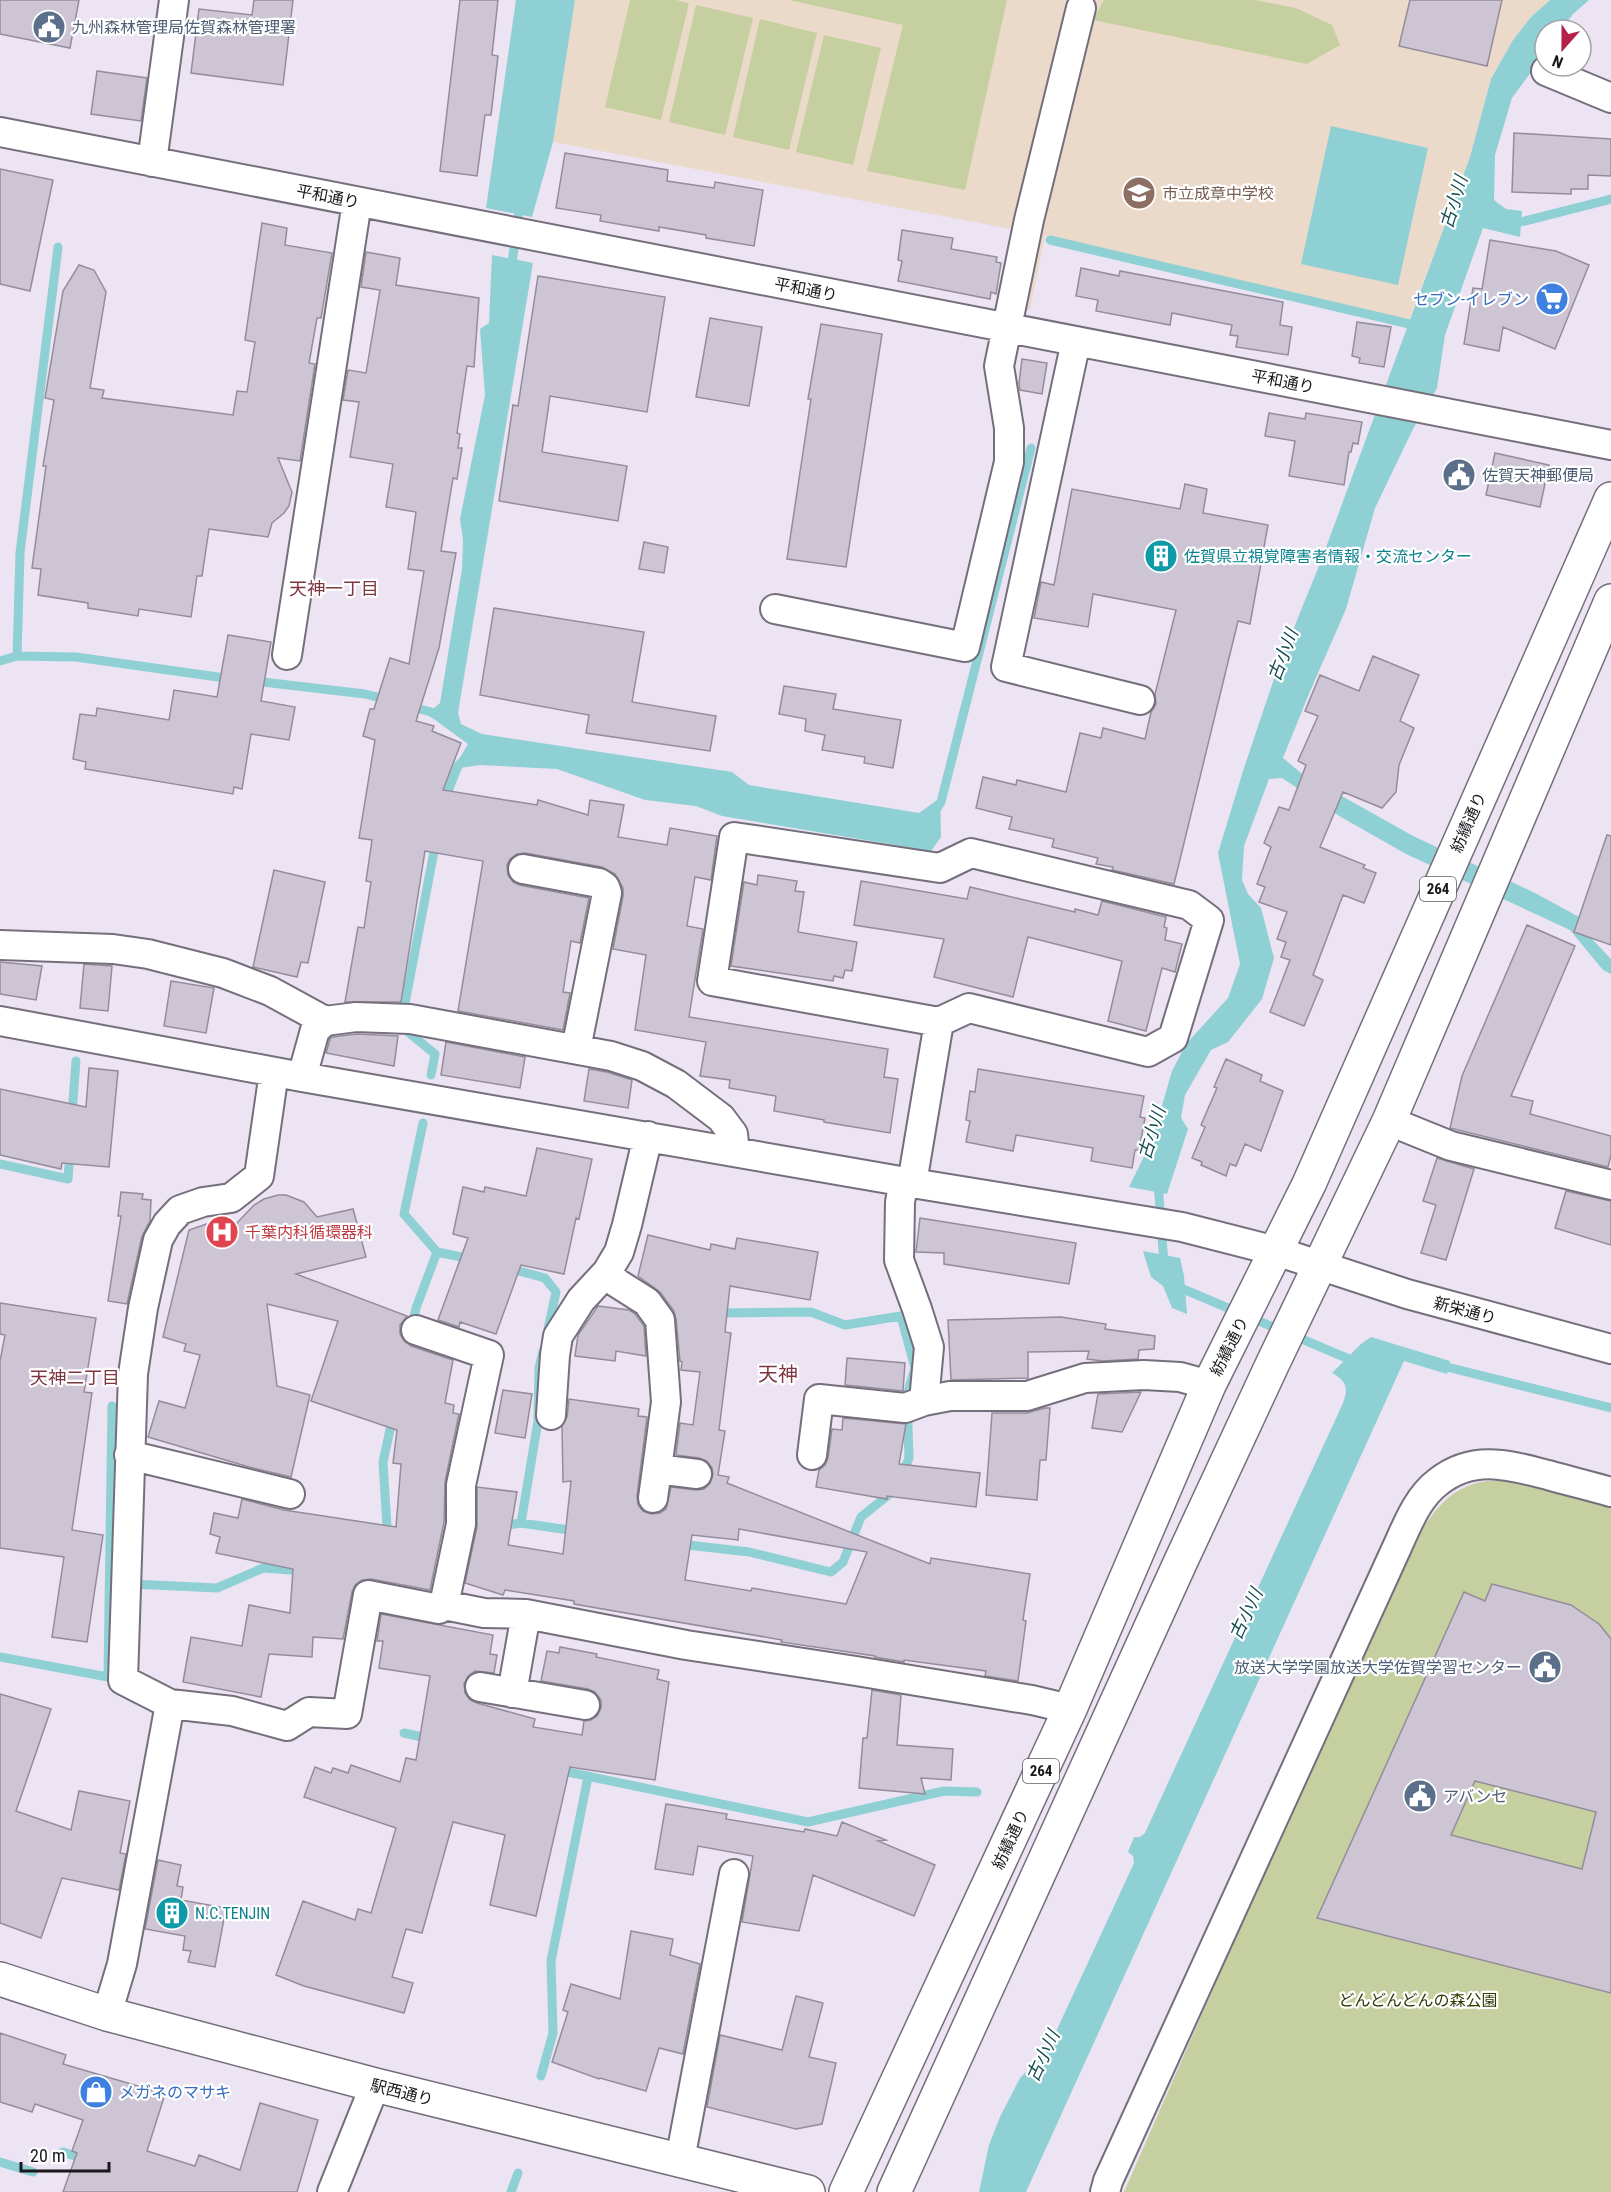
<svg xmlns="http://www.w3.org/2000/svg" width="1611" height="2192" font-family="'Roboto Condensed','Noto Sans JP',sans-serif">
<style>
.education{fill:#ebdac9}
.green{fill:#c6cf9f}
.water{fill:#8fd0d5}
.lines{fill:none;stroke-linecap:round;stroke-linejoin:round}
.stream{stroke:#8fd0d5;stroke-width:9}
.building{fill:#cdc5d4;stroke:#948c9b;stroke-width:1.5;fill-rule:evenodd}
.minor-casing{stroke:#756e7c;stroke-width:32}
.major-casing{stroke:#756e7c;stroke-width:36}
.highway-casing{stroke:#756e7c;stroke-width:36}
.minor{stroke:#fff;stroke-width:28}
.major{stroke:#fff;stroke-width:33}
.highway{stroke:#fff;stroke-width:33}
.labels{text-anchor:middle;stroke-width:4.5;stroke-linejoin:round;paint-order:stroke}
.shield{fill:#fff;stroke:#5f5d61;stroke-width:1.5}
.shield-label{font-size:15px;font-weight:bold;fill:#1a171d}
.service-label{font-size:16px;fill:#4e5e75;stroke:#fff;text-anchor:start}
.education-label{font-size:16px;fill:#785e54;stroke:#fff;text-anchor:start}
.street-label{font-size:16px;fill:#1a171d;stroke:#fff}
.shop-label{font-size:16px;fill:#366cbe;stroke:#fff;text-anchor:end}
.culture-label{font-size:16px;fill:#0d838f;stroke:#fff;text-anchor:start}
.health-label{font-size:16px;fill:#be3a42;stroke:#fff;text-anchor:start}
.park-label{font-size:16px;fill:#333900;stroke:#fff}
.water-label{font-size:18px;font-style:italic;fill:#124c51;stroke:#fff}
.neighbourhood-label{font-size:18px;fill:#7e3641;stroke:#fff}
.quarter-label{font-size:20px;fill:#7e3641;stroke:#fff}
</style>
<rect width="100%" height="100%" fill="#ece3f3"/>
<path class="education" d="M575,0H1550L1531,17L1513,40L1491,79L1470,157L1408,323L1045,236L1030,310L996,304L1011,229L553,142Z"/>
<path class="green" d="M630,0H676L689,3L661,120L605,107Z
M789,0H1007L965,190L867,171L903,25Z
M1104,0H1255L1296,8L1332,25L1340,45L1307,64L1093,20Z
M696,5L753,18L725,135L669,122Z
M760,19L817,33L789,150L733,137Z
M824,35L881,48L853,165L796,152Z
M1511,1481L1611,1507V2192H1124L1238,1932L1417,1537C1434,1511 1449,1489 1481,1482C1490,1480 1501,1481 1511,1481Z"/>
<path class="water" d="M516,0H575L553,142L532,217L486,208Z
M1550,0H1589L1573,14L1561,30H1545V53L1512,98L1495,155L1494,200L1506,209L1522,211L1520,237L1483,228L1445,335L1437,388L1413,429L1375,508L1346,609L1308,696L1283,758L1301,773L1413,836L1535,893L1581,918L1591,938L1611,959V974L1603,970L1570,930L1406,854L1341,817L1282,778L1269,779L1244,846L1242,880L1248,894L1261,908L1274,958L1262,999L1228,1042L1211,1050L1185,1095L1181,1118L1188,1129L1167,1194L1129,1187L1152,1140L1172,1071L1186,1044L1228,998L1240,964L1218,853L1243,771L1278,667L1321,561L1470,157L1491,79L1513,40L1531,17Z
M1331,126L1428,148L1398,285L1301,264Z
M492,255L533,263L458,713L461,724L482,734L732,772L749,785L919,813L940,798L941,837L931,851L722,816L696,806L645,800L557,769L480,765L453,769L468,744L427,714L440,703L462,569L463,540L460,519L485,395L480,329L489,323Z
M1143,1251L1180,1258L1184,1276L1187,1314L1172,1308L1163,1286L1151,1277Z
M1371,1337L1450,1361L1447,1374L1404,1361L1026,2192H979L989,2145L1000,2117L1020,2078L1047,2051L1134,1863L1133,1856L1128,1852L1134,1837H1140L1145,1833L1343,1403C1349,1387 1346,1381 1332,1373L1361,1344Z"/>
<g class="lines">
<path class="stream" d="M1509,219L1521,222L1611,199
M1050,240L1418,326
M511,270L520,204
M17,656L20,553L58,247
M0,661L17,656L76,657L232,679
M254,681L365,694L389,700
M408,706L431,712L440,717
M444,801L458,766L464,760
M934,813L941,802L1031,448
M431,1075L435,1054L403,1028V1014L436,841
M72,1114L76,1061
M0,1164L68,1179L70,1152
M1158,1182L1164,1264
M437,1252L471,1259
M508,1268L545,1278L556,1292L547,1334
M1176,1286L1356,1362
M719,1313L811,1312L845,1325L901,1316L915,1368L907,1395L909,1458L902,1476
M406,1355L416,1308L437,1252L404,1214L423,1123
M1439,1365L1611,1408
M521,1523L538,1421L539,1368L543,1351
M500,1526L521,1523L576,1531
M384,1535L387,1527L383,1462L393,1416
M679,1544L749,1552L831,1572L843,1562L861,1517L892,1492
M111,1583L217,1588L263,1568L305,1571
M0,1657L108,1677L112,1406
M404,1733L431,1739
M558,1770L808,1822L944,1791L977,1792
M541,2076L553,2033L551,1961L588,1777
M63,2152L87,2160
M0,2162L33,2172
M511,2192L518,2173"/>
</g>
<path class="building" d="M0,0H79L70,48L0,34Z
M254,0H293L283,85L191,73L199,9L252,15Z
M460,0H498L492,55L498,56L491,115H485L477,176L440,171Z
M1410,0H1502L1487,66L1399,46Z
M97,71L147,78L141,121L91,114Z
M1514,133L1611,139V176L1588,175V189H1571V194L1512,192Z
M565,153L668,170L667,181L714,188L715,182L763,190L754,246L706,238V235L659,227V231L600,221L601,215L556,208Z
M0,169L53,180L30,291L0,284Z
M262,223L287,228L285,245L332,253L321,318H317L309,363L315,364L300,461L278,458L292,492L289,506L284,513L272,523L268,537L209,529L202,576H197L191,617L139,609L138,616L88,608V603L38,595L41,569L32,568L46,466H43L54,400L45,398L63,291L79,265L94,270L106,292L90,388L104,390L102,398L233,415L237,391L247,392L255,342L245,340Z
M902,230L953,238L951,249L997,257L996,262L1001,263L996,294L991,292L990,299L898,281L902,261L898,260Z
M1490,240L1556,251L1589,265L1555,349L1503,327L1499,351L1464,344L1473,288L1482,289Z
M366,252L400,258L396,285L479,298L474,367L467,366L457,433L460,434L458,448H462L457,479L453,478L441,551L456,553L439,648L416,721L434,726L432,731L461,743L443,790L537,805L538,800L588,815L590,800L624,805L618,837L667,845L670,828L717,836L711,880L695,877L687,926L703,929L689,1017L888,1049L884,1077L898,1079L890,1133L824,1122V1120L774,1111L776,1096L729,1088L730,1080L700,1076L706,1042L635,1030L646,955L613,949L623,896V888L615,874L602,867L525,853L517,854L510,859L507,865L508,875L513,882L519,885L589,898L580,943L571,941L563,992L570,993L563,1030L458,1011L483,861L425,851L401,1002H345L358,927L364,928L371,882L366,881L372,840L359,838L375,740L363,736L370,709H374L390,658L409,664L424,571L408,569L416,512L386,507L393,464L350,457L359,402L343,400L348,370L366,373L380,290L361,287Z
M1081,268L1119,276L1120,271L1283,302L1280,325L1292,327L1288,355L1236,347L1238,336L1230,335L1232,325L1172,313L1170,325L1096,311L1098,300L1076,296Z
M538,276L665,297L647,412L550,396L542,452L627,466L618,521L499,501L513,405L518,406Z
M710,318L762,327L749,406L696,397Z
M1357,322L1391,327L1384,367L1359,363L1360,358L1352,356Z
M821,324L882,334L846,567L787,559L811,399H808Z
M1022,359L1047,363L1042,394L1020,390L1019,383Z
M1269,413L1305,419L1306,413L1362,422L1358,444L1353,443L1351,452H1349L1344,485L1289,476L1295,441L1265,436Z
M1495,453L1549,465L1540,507L1486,495Z
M1185,484L1207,489L1203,513L1268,525L1250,624L1238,621L1174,884L1112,870L1113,867L1096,864L1098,858L1052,847L1054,839L1009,829L1012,817L976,808L983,777L1016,785L1017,780L1066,792L1080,733L1101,738L1103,728L1145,739L1151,712L1156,704L1155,694L1176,610L1093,594L1088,627L1034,618L1041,582L1054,585L1072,489L1180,509Z
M644,542L668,547L664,573L639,569Z
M494,608L644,632L632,702L716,716L710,751L586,733L589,715L480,695Z
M228,635L271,642L261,701L295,707L289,740L251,734L242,789L234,787L233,794L85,769L86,762L73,759L80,714L96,716L97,708L169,720L174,690L217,697Z
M1373,656L1419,675L1400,721L1414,728L1399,765L1396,792L1382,808L1343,792L1320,847L1365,865L1363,868L1376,873L1364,903L1343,895L1313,975L1323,980L1304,1026L1270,1012L1290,960L1281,957L1286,942L1277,939L1287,912L1259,902L1265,887L1257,884L1271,847L1264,843L1279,807L1289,810L1306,765L1298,761L1318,716L1305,711L1320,675L1359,691Z
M784,686L836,694L833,709L901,720L893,768L864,763L865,757L822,750L825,735L805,731L806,719L779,714Z
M1607,835L1611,836V945L1574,932Z
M274,870L325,882L308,963L301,962L297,977L253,967Z
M758,875L797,881L795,891L804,892L798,932L857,942L852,971L845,970L843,978L834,976L833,981L731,966L744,882L757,885Z
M861,881L967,899L970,887L1075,912V909L1098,915L1102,901L1166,917L1164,927L1167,928L1165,940L1182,944L1175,972L1162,968L1146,1031L1108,1021L1122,961L1028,937L1013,997L934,977L944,939L854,925Z
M1527,925L1575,946L1511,1096L1533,1101L1530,1114L1611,1136V1155L1608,1167L1450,1128L1462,1076Z
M0,962L42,966L36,1000L0,994Z
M84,964L112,966L108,1011L80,1008Z
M171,981L214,988L206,1033L164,1026Z
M357,1034L398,1036L394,1066L326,1053L330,1039L332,1037Z
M446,1042L525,1057L520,1088L441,1075Z
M1226,1059L1262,1075L1260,1081L1283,1091L1261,1151L1245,1144L1236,1166L1230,1164L1226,1176L1201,1165L1202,1162L1192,1158L1205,1127L1201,1125L1217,1088L1214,1087Z
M89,1068L118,1071L109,1167L62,1163L61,1169L0,1155V1089L86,1107Z
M589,1069L607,1072L632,1080L628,1108L584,1101Z
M978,1069L1144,1096L1140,1117L1145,1118L1139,1150H1135L1132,1168L1091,1161L1093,1148L1016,1135L1013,1151L966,1142L970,1121L966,1120L970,1091L975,1092Z
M537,1148L592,1159L579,1219L576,1218L564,1274L521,1265L496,1334L460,1322L459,1327L438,1320L468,1238L453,1234L463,1187L484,1192L485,1187L526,1196Z
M1437,1158L1474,1169L1446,1260L1421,1253L1436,1205L1423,1201Z
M1566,1191L1611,1201V1245L1555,1228Z
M121,1192L143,1194L142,1199L151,1200L150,1221L142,1236L127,1304L108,1301L121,1216H118Z
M278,1195H286L304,1202L317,1217L353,1209L366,1257L296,1274L407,1316L400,1325V1334L404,1341L411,1346L453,1360L445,1403L454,1405L453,1413L459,1414L445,1482L444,1522L430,1590L371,1579L362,1580L355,1585L352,1592L343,1639L313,1637L312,1657L269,1654L261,1697L183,1682L191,1637L242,1646L249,1605L290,1613L293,1569L216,1553L220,1537L210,1534L214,1513L238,1518L242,1499L284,1510L396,1527L401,1464L393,1463L397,1430L311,1401L338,1321L267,1304L277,1386L310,1395L291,1477L249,1467L148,1437L159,1401L185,1408L200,1355L184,1351L186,1344L163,1337L189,1230L221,1219L236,1224L254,1205L264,1199Z
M920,1218L1076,1243L1069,1284L944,1264V1253L916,1252Z
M648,1235L710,1250L711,1244L735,1249L737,1238L818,1252L810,1300L730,1286L725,1332L731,1333L719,1430L725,1431L718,1475L729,1477L727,1483L930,1564L931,1558L1030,1574L1023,1620L1026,1621L1018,1681L985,1676L986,1671L904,1660V1662L875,1657V1656L781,1642L782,1640L574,1604V1601L505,1590L503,1595L465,1583L477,1527V1487L517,1492L508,1545L563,1554L571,1481L563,1482L562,1426L567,1417L569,1399L639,1409L638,1416L647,1417L637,1496L638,1505L643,1511L651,1514L660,1513L666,1509L671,1487L696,1490L704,1489L710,1483L713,1475L712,1468L707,1461L699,1458L676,1455L680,1423L693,1425L700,1372L681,1370L682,1362L680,1361L676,1319L674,1311L660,1292L638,1276ZM739,1529L867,1552L846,1604L752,1588L751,1591L685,1580L692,1535L738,1540Z
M0,1303L96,1318L84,1392L92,1393L72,1530L103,1535L87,1642L52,1637L64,1557L0,1548V1361L5,1335L0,1334Z
M598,1306L629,1310L635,1314L644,1326L646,1356L616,1351L615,1361L575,1356L578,1335Z
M1061,1317L1106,1324L1105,1329L1155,1336L1154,1349L1139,1350L1138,1359L1103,1361L1087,1359L1089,1351L1028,1352V1378L951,1380L948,1320Z
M847,1358L905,1363L903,1391L845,1385Z
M503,1390L532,1394L525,1438L495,1433Z
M1141,1392L1122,1432L1092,1428L1098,1394Z
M1045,1408H1050L1046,1460H1040L1037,1500L986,1495L992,1413H1027Z
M843,1418L906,1424L899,1464L980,1473L976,1507L887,1496V1499L816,1487L819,1470L825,1465L828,1458L832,1429L842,1430Z
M1492,1584L1571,1605L1599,1624L1611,1639V1993L1317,1918L1464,1592L1485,1601ZM1475,1781L1596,1812L1582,1869L1451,1835Z
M381,1614L493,1635L490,1654L497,1655L494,1673L475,1671L468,1676L464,1684L465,1693L470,1700L477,1703L535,1719L533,1727L582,1735L584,1721L591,1720L597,1716L601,1708V1700L595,1692L588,1689L541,1681L547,1651L559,1653L560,1647L597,1654L596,1657L659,1670L657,1679L669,1682L655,1780L570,1767L536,1916L490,1905L505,1835L453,1822L422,1933L406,1929L392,1977L413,1983L404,2013L304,1986L276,1975L303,1901L355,1920L358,1909L371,1913L396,1828L304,1797L315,1767L331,1773L333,1768L348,1773L351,1765L400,1782L406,1758L416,1760L430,1676L379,1668L383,1641H377Z
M872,1690L901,1695L897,1745L953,1749L951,1780L921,1778L925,1794L859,1788L863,1738H867Z
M0,1694L51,1709L16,1811L71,1830L79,1791L130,1801L120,1853L126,1854L119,1890L62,1878L41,1938L0,1923Z
M666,1804L727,1814L726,1819L804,1832L805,1829L837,1836L842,1822L886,1840L878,1841L935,1865L914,1916L813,1875L799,1931L742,1922L753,1856L698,1846L693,1875L655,1869Z
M158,1860L181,1865L177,1886L183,1887L181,1900L226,1908L215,1967L188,1962L191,1951L183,1950L185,1936L145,1929Z
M631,1931L673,1939L670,1955L700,1964L683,2054L659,2048L646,2091L600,2078L599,2079L552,2062L568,2012L563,2010L571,1984L620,1999Z
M796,1996L823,2003L809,2057L836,2063L822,2124L796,2129L707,2107L720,2035L782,2050Z
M0,2033L66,2055L63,2064L165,2094L147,2151L195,2166L199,2155L240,2170L260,2103L318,2120L297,2192H63L77,2153L72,2151L83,2120L35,2104L32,2112L0,2102Z"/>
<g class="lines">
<defs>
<path id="minor" d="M1546,71L1611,98
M0,132L1611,445
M152,162L174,0
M1076,341L1006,667L1140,700
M775,609L965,647L1009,462V428L999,366L1029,220L1081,8
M287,655L357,202
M523,869L599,883L605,887L607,893L576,1049
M0,945L113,949L148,954L223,973L270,991L325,1021
M0,1021L302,1077L912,1183L1182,1227L1276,1251L1407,1294L1611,1349
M302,1077L315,1030L325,1021L356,1017L410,1019L611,1056L642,1066L676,1084L721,1118L733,1134L735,1152
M1389,1121L1451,1146L1611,1185
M904,1181L900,1202L899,1260L917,1309L929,1347L924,1401
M912,1183L939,1022L712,981L734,837L940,868L971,853L1189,905L1209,920L1173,1038L1148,1052L969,1008L939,1022
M607,1272L617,1283L647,1302L660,1320L666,1402L657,1469
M416,1330L489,1355L461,1485V1524L444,1605
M551,1415L555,1355L558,1336L581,1300L607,1272L619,1252L627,1225L648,1136
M129,1455L290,1494
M812,1455L819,1399L905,1408L924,1401L950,1396H1027L1085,1378L1144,1375L1180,1377L1209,1385
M653,1498L657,1469L697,1474
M480,1687L585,1705
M512,1693L526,1614
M170,1704L232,1711L287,1726L309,1712L347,1714L368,1595L439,1609L444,1605L484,1613L526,1614L686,1645L856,1671L1032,1700L1070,1709
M107,2014L122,1964L170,1704L123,1680L133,1374L143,1308L158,1240L167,1224L180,1210L203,1202L231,1198L259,1176L274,1072
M680,2160L734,1874
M332,2192L375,2085
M1105,2192L1108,2181L1398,1545C1408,1523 1418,1497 1438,1482C1473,1454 1509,1465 1548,1475C1569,1481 1590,1486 1611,1492"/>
<path id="major" d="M0,1979L107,2014L375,2085L808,2192"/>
<path id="highway" d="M846,2192L1070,1709L1209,1385L1309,1184L1611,499
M894,2192L1180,1563L1272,1365L1389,1121L1611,601"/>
</defs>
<use href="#minor" class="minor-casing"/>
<use href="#major" class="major-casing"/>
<use href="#highway" class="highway-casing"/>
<use href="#minor" class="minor"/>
<use href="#major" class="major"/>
<use href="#highway" class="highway"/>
</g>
<defs>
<symbol id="civic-disc" viewBox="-11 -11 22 22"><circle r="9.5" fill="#5c6f8a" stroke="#fff"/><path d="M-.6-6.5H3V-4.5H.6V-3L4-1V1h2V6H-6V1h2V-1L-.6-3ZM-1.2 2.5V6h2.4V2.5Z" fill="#fff"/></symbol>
<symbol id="school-disc" viewBox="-11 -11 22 22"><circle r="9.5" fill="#8d6e63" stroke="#fff"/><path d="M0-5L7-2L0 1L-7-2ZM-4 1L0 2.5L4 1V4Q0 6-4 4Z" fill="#fff"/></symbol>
<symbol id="supermarket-disc" viewBox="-11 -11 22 22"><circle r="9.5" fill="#3f7fe0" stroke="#fff"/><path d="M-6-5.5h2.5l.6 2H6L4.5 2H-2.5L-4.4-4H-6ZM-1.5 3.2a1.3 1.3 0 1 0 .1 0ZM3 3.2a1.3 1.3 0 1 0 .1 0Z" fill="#fff"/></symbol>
<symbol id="building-disc" viewBox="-11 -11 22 22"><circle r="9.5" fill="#0f9aa8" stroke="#fff"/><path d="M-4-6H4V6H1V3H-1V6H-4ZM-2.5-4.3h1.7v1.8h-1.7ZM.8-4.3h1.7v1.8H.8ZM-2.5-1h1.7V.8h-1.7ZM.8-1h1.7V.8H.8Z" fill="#fff"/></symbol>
<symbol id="hospital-disc" viewBox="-11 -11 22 22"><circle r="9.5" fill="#e0444e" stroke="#fff"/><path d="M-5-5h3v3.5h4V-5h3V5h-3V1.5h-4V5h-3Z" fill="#fff"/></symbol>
<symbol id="shop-disc" viewBox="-11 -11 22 22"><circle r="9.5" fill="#3f7fe0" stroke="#fff"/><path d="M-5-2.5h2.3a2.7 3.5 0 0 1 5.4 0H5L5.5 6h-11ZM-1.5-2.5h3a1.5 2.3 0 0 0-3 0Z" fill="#fff"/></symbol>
</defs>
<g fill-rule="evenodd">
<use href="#civic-disc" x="30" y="8" width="38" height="38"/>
<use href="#school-disc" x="1120" y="174" width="38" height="38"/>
<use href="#supermarket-disc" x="1533" y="280" width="38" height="38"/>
<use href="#civic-disc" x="1440" y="456" width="38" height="38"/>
<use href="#building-disc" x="1142" y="537" width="38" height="38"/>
<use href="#hospital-disc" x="203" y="1213" width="38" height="38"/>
<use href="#civic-disc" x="1526" y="1648" width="38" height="38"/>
<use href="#civic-disc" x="1401" y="1777" width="38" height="38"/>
<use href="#building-disc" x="153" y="1894" width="38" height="38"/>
<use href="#shop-disc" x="77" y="2073" width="38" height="38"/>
</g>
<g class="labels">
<g class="shield">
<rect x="1420" y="877" width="36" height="24" rx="4.5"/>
<rect x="1023" y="1759" width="36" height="24" rx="4.5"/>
</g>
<g class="shield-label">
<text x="1438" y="894">264</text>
<text x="1041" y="1776">264</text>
</g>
<g class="service-label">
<text x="72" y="33">九州森林管理局佐賀森林管理署</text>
<text x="1482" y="481">佐賀天神郵便局</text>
<text x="1522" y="1673" text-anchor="end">放送大学学園放送大学佐賀学習センター</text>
<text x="1443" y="1802">アバンセ</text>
</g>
<g class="education-label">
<text x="1162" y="199">市立成章中学校</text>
</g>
<g class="street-label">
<text transform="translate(328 196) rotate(11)" y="6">平和通り</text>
<text transform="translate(806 289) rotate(11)" y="6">平和通り</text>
<text transform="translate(1283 381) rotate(11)" y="6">平和通り</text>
<text transform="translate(1468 822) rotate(-66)" y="6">紡績通り</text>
<text transform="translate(1465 1310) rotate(15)" y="6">新栄通り</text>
<text transform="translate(1229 1346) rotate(-63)" y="6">紡績通り</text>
<text transform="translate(1010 1839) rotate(-65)" y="6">紡績通り</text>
<text transform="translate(402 2092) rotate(14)" y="6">駅西通り</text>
</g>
<g class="shop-label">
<text x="1529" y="305">セブン-イレブン</text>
<text x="119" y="2098" text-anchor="start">メガネのマサキ</text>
</g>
<g class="culture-label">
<text x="1184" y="562">佐賀県立視覚障害者情報・交流センター</text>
<text x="195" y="1919">N.C.TENJIN</text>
</g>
<g class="health-label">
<text x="245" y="1238">千葉内科循環器科</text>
</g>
<g class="park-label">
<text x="1418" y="2006">どんどんどんの森公園</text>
</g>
<g class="water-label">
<text transform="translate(1454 202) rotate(-73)" y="6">古小川</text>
<text transform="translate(1283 655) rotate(-69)" y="6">古小川</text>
<text transform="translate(1152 1133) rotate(-73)" y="6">古小川</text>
<text transform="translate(1246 1614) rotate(-65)" y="6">古小川</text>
<text transform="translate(1043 2056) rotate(-65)" y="6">古小川</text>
</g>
<g class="neighbourhood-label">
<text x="334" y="595">天神一丁目</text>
<text x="75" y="1384">天神二丁目</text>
</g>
<g class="quarter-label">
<text x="778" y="1381">天神</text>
</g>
</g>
<g transform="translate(1563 48) rotate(201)"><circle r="28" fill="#ffffff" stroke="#a3a2a5" stroke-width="1.5"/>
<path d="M0-4.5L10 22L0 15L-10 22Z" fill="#b32148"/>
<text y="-9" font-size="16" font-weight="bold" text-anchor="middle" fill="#1a171d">N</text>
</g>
<path d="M21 2162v9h88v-9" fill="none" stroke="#1a171d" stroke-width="3"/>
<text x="30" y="2162" font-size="18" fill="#1a171d" stroke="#ffffff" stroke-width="4.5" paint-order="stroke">20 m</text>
</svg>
